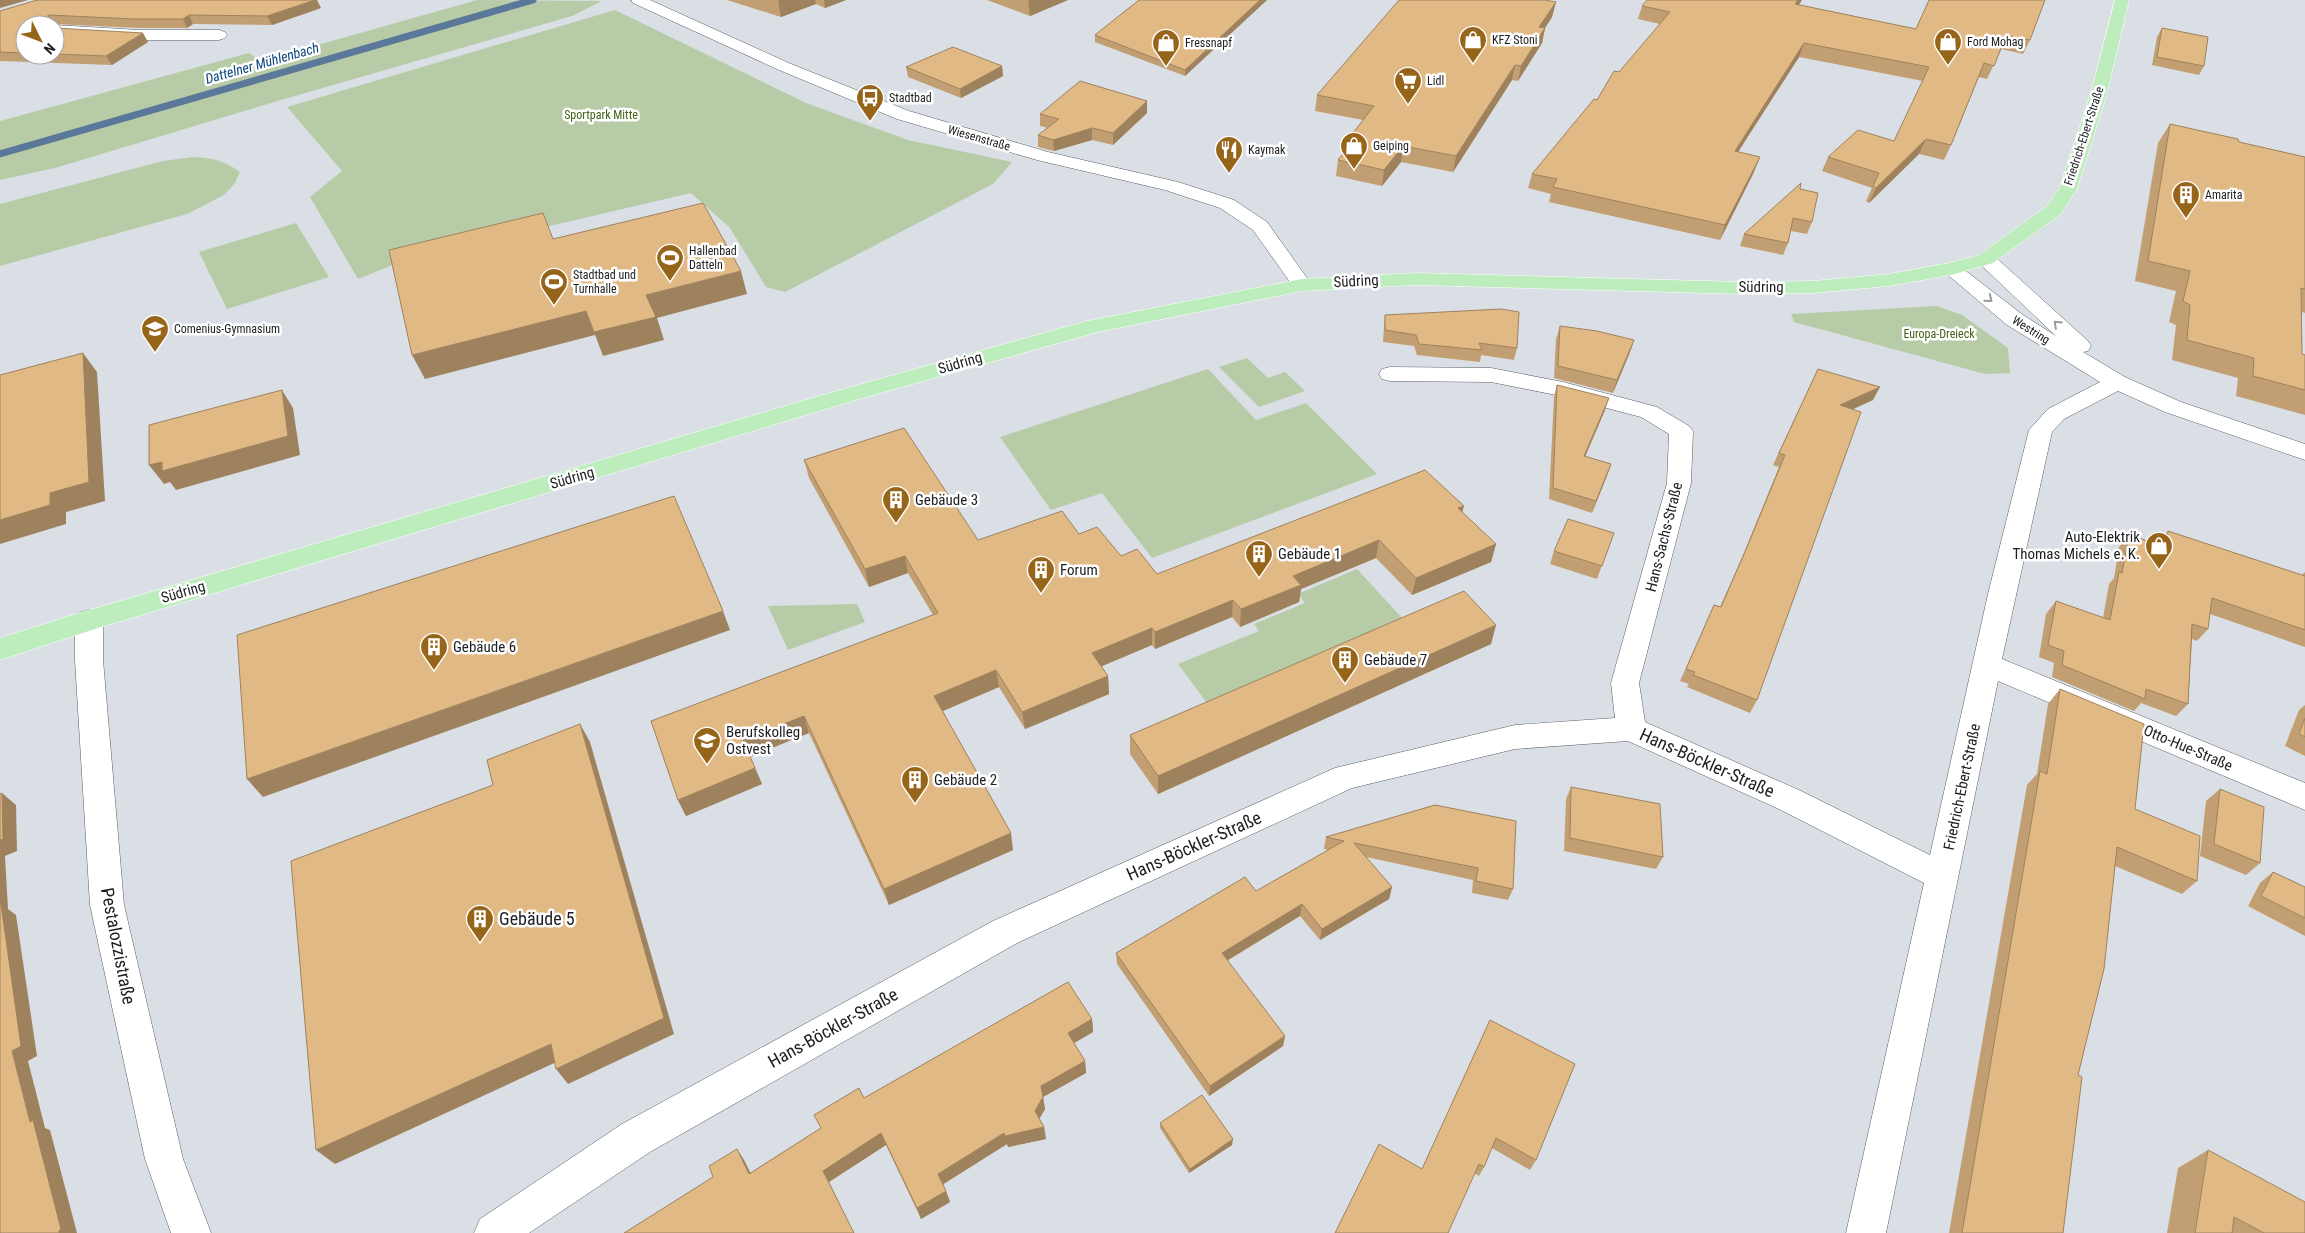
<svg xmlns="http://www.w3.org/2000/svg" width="2305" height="1233" font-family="'Roboto Condensed',sans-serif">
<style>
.green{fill:#b7cba7}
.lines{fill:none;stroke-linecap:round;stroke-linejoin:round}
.stream{stroke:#5b7799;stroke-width:7}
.minor-casing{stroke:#5a5f65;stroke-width:1}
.major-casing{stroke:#fff;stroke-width:1}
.minor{fill:#fff;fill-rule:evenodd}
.major{fill:#beedbd;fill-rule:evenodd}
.wall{fill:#c29f72}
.shaded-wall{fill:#9e825d}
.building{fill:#e1b985;stroke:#9e825d}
.oneway{stroke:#999a9b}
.labels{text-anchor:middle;stroke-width:5;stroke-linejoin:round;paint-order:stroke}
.far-poi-label{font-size:12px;fill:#1d1e21;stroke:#fff;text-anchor:start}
.far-park-label{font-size:12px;fill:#416315;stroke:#fff}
.far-street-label{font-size:12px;fill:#1d1e21;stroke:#fff}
.far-water-label{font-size:14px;font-style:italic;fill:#0c457e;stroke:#fff}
.street-label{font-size:15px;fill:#1d1e21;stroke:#fff}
.poi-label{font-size:15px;fill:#1d1e21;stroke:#fff;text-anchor:start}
.near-street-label{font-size:18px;fill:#1d1e21;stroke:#fff}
.near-poi-label{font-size:18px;fill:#1d1e21;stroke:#fff;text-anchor:start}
</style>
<rect width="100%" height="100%" fill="#dadfe6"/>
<path class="green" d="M477,0L602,1L572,16L281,100L55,168L0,180V121L249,53L261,61Z
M615,10L806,103L908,140L1012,162L993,184L785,292L766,287L730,228L691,193L405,260L358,279L310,197L342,171L287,107Z
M194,157C213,158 225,161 240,172L235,183L224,195L187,214L0,266V204L163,161Z
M296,223L329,277L227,309L199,252Z
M1937,306L1962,315L2008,348L2010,373L1985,374L1794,322L1791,314Z
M1247,358L1268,378L1285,372L1305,391L1259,407L1219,367Z
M1208,369L1256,420L1306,403L1377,474L1152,558L1102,493L1051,510L1000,437Z
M1357,569L1403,619L1207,703L1178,664L1259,631L1254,624L1305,603L1298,594Z
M857,604L865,622L788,650L768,606Z"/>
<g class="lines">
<path class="stream" d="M0,154L533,0"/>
<defs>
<path id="minor" d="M631,0H650L791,64L909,111L1048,152L1178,182L1234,200L1267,222L1312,285L1309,289L1302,291L1295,289L1253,230L1220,208L1165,190L1037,160L897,119L779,70L633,3Z
M55,25L139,30H219L225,32L227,35L225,38L219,40H139L55,35Z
M1986,253L1993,255L2088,341L2091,346L2088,351L2083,352L2125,377L2181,402L2305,444V460L2165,412L2118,391L2064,419L2052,432L2002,659L2305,783V810L1998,681L1886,1233H1846L1924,883L1779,809L1628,741L1515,749L1352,788L1017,943L650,1152L529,1233H474L480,1219L622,1124L993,921L1335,768L1515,725L1615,718L1611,683L1667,483L1669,434L1641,417L1561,396L1491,382L1390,381L1382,379L1379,374L1382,369L1390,367L1491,368L1563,382L1657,407L1689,426L1693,431L1691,483L1639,683L1645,722L1801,791L1930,855L1988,594L2029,430L2048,409L2100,382L2007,325L1941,269L1944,265L1951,263L1958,265L2023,315L2056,336L1979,263L1976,259L1979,255Z
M89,610L99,613L103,620V660L124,905L183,1159L211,1233H171L145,1159L90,905L75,660V620L79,613Z"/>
<path id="major" d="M2115,0H2129L2107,93L2077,189L2061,214L1993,263L1951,275L1889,286L1813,293L1742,294L1416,285L1302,291L1098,332L856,400L98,628L0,660V638L79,613L840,390L1087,321L1302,279L1416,273L1742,282L1813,281L1889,274L1949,263L1979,255L2047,206L2059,189L2091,93Z"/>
</defs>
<use href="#minor" class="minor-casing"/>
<use href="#major" class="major-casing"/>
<use href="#minor" class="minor"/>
<use href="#major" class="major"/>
</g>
<path class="wall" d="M727,0H846L825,8L816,4L781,17Z
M987,0H1068L1030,16Z
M1139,0H1267L1185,76L1095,42V35Z
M1647,0H1802L1799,5L1916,29L1929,0L2030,40L2023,54L2001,49L1987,79L1979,77L1951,145L1944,160L1919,154L1869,203L1866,201L1872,188L1822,171L1828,157L1894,141L1923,81L1799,57L1738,152L1754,172L1720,240L1549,202L1551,194L1528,188L1532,174L1597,100L1660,24L1638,19L1642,6Z
M1556,2L1552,17L1545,28L1542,43L1518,81L1512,80L1453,172L1401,162L1382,186L1336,176L1338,160L1352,143L1353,133L1363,120L1315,111L1317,95Z
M321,8L272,25L193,24L187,28H139L54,24V25H25V55H55V28L148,42L112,65L0,61V11Z
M2162,28L2204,66L2199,75L2152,65L2157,37Z
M1002,66L1003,76L961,98L908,77L906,67Z
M1147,113L1113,145L1092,140L1054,151L1038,147V135L1048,128L1040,126V114Z
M2170,124L2239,142L2305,157V313L2302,312V354L2305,355V415L2236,396L2238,378L2172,360L2176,325L2169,322L2176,291L2135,281L2158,143Z
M1800,189L1812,222L1807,234L1791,231L1788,243L1783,255L1740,246L1744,234Z
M1385,315L1517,348L1514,360L1481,355L1480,362L1417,355L1414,346L1383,342L1384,326Z
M1560,326L1634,340L1630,352L1613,393L1554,378L1556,339Z
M1818,369L1873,400L1852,409L1757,700L1750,713L1687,687L1689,684L1680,681L1714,605L1720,607L1741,560L1779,467L1773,465Z
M1557,385L1605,410L1585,457L1611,464L1592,513L1549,499L1554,396Z
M804,460L978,540L1079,534L1157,574L1462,512L1496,544L1491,562L1412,595L1376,558L1301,589L1299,602L1240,627L1232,617L1155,649L1152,645L1101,666L1108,676L1109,694L1025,729L999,687L943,711L1013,850L889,905L809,733L750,756L762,784L686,816L678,800L933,615L908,573L869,587L809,478Z
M2168,531L2302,575L2305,572V647L2210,614L2208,629L2197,641L2192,639L2188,704L2176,716L2141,703L2134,711L2052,677L2054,663L2039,657L2046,614L2056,601L2103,618L2109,584L2114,578L2119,547L2129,535L2158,545Z
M1614,533L1597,579L1550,564L1554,551Z
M1496,625L1491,644L1158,794L1130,754V735Z
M2060,689L2135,809L2197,881L2182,894L2115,866L2078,1075L2063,1233H1949L2027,785L2037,774L2048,704Z
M2305,705V756L2285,746L2299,710Z
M1571,787L1663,857L1656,869L1564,851L1566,799Z
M2220,789L2260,863L2246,875L2200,856L2206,801Z
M1435,805L1513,889L1508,900L1472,893L1473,880L1366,857L1392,887L1389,899L1320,940L1300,916L1227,961L1285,1036L1283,1046L1209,1096L1117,964L1116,953L1256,891L1328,850L1324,849L1326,837Z
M2273,872L2305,887V936L2248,906L2260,883Z
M1092,1019L1093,1032L1074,1043L1085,1061L1086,1073L1043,1097L1045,1109L1039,1119L1044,1127L1046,1139L1008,1147L1007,1144L943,1184L950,1202L921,1219L886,1145L829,1182L713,1177L744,1160L750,1173L821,1128L864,1098Z
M1490,1020L1536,1160L1530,1170L1492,1148L1484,1167L1479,1176L1474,1173L1422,1169Z
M1160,1123L1232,1145L1189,1173L1160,1128Z
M2208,1150L2305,1233H2167L2178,1168Z"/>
<path class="shaded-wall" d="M0,0H28L0,8Z
M315,0H317L321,8L272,25L267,16Z
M780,0H815L816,4L781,17L778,1Z
M824,0H846L825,8Z
M1030,0H1068L1030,16L1028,1Z
M1260,0H1267L1185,76V70Z
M1798,0H1802L1790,17L1795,4Z
M1556,2L1552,17L1536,42L1539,27Z
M48,15L54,24V25H49Z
M189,15L193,24L187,28L183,19Z
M1545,28L1542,43L1518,81L1521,66Z
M143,33L148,42L112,65L106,56Z
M1804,43L1799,57L1729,166L1735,151Z
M1515,65L1512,80L1453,172L1456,156Z
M1002,66L1003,76L961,98L960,89Z
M1147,101V113L1113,145V133Z
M1092,128V140L1054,151L1053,140Z
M1926,139L1919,154L1869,203L1876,188Z
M1403,146L1401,162L1382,186L1384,170Z
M1760,157L1754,172L1720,240L1725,225Z
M741,271L747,294L657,318L664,340L603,356L594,332L646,295Z
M586,311L595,335L425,379L412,355Z
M1634,340L1630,352L1613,393L1617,380Z
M83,353L97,372L105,501L66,512V524L0,544V520L50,493Z
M1880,387L1873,400L1834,418L1840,405Z
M282,390L293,408L300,455L176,490L170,482L164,484L149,465Z
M1609,398L1605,410L1580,468L1584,456Z
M1611,464L1607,476L1592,513L1596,501Z
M1464,506L1459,523L1458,508Z
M1379,540L1376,558L1301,589L1299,602L1240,627L1241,609L1293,576Z
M1496,544L1491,562L1412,595L1416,578Z
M905,556L908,573L869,587L865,569Z
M1233,600L1232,617L1155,649V632Z
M723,611L730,630L263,797L247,779Z
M1496,625L1491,644L1158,794V776Z
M1152,628V645L1093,670L1092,653Z
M996,670L999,687L938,713L934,696Z
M1108,676L1109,694L1025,729L1022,712Z
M804,716L809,733L750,757L743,740Z
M580,724L590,742L674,1034L568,1084L556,1069Z
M755,768L762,784L686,816L678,800Z
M2,793L16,805L17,851L5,856L8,909L16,915L37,1056L28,1061L45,1128L50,1130L77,1233H59L30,1122L12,1051L0,912V840Z
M1011,833L1013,850L889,905L884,889Z
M1392,887L1389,899L1320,940L1322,929Z
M1302,904L1300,916L1221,964L1222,953Z
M1092,1019L1093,1032L1069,1046L1068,1033Z
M1285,1036L1283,1046L1209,1096L1210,1086Z
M551,1044L563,1059L335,1164L316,1150Z
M1085,1061L1086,1073L1043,1097L1045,1109L1037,1123L1035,1111L1041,1086Z
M1044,1127L1046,1139L1008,1147L1005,1136Z
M881,1133L886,1145L829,1182L854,1233L823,1171Z
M1004,1133L1007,1144L942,1185L938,1174Z
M1233,1139L1232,1145L1189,1173L1190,1169Z
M737,1149L744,1160L756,1184L749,1174Z
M946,1191L950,1202L921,1219L917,1208Z"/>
<path class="building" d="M37,0H315L267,16L189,15L183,19H134L48,15L49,25H25V53L0,52V11Z
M1139,0H1260L1185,70L1095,35Z
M1399,0H1545L1556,2L1539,27L1545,28L1521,66L1515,65L1456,156L1403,146L1384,170L1338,160L1359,135L1353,133L1374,106L1317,95Z
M1647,0H1798L1795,4L1916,29L1929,0H2045L2030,40L2006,36L1994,66L1984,63L1951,145L1926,139L1876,188L1873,186L1879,173L1828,157L1858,130L1894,141L1929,67L1804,43L1735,151L1760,157L1725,225L1553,187L1557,179L1532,174L1594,99L1597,100L1614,71L1619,72L1670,12L1642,6Z
M55,28L143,33L106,56L55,54Z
M2162,28L2208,37L2204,66L2157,57Z
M953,47L1002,66L960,89L906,67Z
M1080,81L1147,101L1113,133L1092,128L1053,140L1038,135L1059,119L1040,114Z
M2170,124L2238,139L2239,142L2305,157V289L2301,288L2302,354L2305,355V390L2253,376L2254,358L2187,340L2190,305L2183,301L2190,271L2148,261Z
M1801,183L1800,189L1818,193L1812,222L1793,218L1788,243L1744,234Z
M703,203L741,271L646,295L656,317L594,332L586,311L412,355L389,250L543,213L553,239Z
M1501,309L1519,312L1517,348L1479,343L1482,350L1419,344L1416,335L1385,330V315Z
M1560,326L1597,331L1634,340L1617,380L1558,366Z
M83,353L89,482L50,493V505L0,520V375Z
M1818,369L1880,387L1840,405L1861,412L1757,700L1693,675L1695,672L1686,669L1714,605L1721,607L1747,547L1785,455L1779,453Z
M1557,385L1609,398L1584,456L1611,464L1596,501L1553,488Z
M282,390L288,436L162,471V462L149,465V425Z
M904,428L978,540L1062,511L1079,534L1097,527L1121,556L1137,549L1157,574L1425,470L1464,506L1458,508L1496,544L1416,578L1379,540L1293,576L1301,585L1241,609L1233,600L1155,632L1152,628L1092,653L1108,676L1022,712L996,670L934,696L1011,833L884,889L804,716L743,740L755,768L678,800L651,721L938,613L905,556L865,569L804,460Z
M674,496L723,611L247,779L237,635Z
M1568,519L1614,533L1602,566L1554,551Z
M2168,531L2305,576V630L2212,598L2208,629L2192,624L2188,704L2146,689L2145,699L2062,665L2064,651L2048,645L2056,601L2110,620L2119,572L2122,573L2129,535L2166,547Z
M1464,591L1496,625L1158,776L1130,735Z
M2060,689L2144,724L2135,809L2200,836L2197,881L2117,847L2104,969L2078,1075L2082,1077L2063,1233H1962L2040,771L2047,774Z
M2305,718V737L2299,734Z
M580,724L664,1018L556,1069L551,1044L316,1150L291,861L493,785L487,760Z
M1571,787L1660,804L1663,857L1570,838Z
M2220,789L2264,807L2260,863L2214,844Z
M2,793L3,839L0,840V794Z
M1435,805L1516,821L1513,889L1476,881L1478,868L1354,843L1392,887L1322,929L1302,904L1222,953L1285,1036L1210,1086L1116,953L1245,877L1256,891L1344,841L1326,837Z
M2273,872L2305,887V918L2261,896Z
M0,904H1L21,1046L12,1051L30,1122L33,1120L61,1229L59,1231V1233H0Z
M1068,982L1092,1019L1068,1033L1085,1061L1041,1086L1043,1097L1035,1111L1044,1127L1005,1136L1004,1133L938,1174L946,1191L917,1208L881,1133L823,1171L854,1233H624L713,1177L709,1166L737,1149L749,1174L821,1128L814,1115L859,1088L864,1098Z
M1490,1020L1575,1064L1536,1160L1496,1138L1484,1167L1479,1164L1448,1233H1335L1379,1144L1422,1169Z
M1202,1095L1233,1139L1190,1169L1160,1123Z
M2208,1150L2305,1202V1233H2264L2234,1217L2232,1233H2195Z"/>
<defs><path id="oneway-chevron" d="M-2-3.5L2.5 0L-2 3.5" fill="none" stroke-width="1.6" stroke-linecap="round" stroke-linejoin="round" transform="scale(1.25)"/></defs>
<g class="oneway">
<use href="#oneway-chevron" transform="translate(1989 299) rotate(39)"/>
<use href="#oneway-chevron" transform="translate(2057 324) rotate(-137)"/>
</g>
<defs>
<symbol id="shop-pin" viewBox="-11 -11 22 30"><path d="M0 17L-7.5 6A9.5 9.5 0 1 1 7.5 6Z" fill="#976519" stroke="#fff"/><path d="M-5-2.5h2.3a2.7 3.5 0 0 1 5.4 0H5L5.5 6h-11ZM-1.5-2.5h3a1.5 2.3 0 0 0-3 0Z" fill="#fff"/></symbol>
<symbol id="supermarket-pin" viewBox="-11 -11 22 30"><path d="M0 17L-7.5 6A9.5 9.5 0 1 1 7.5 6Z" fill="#976519" stroke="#fff"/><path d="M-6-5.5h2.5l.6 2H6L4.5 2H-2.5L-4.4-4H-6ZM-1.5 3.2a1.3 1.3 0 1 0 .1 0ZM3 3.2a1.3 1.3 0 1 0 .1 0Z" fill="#fff"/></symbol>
<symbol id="bus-pin" viewBox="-11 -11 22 30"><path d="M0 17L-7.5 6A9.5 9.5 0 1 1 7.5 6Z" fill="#976519" stroke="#fff"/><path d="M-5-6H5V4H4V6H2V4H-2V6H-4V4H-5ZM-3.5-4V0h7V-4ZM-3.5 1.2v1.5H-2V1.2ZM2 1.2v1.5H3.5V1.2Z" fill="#fff"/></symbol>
<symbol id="restaurant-pin" viewBox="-11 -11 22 30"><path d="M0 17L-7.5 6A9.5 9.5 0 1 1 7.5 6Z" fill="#976519" stroke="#fff"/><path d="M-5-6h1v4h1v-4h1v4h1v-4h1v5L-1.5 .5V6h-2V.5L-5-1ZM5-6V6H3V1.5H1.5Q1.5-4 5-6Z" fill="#fff"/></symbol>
<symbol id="building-pin" viewBox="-11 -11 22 30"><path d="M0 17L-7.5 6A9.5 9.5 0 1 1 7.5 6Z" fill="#976519" stroke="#fff"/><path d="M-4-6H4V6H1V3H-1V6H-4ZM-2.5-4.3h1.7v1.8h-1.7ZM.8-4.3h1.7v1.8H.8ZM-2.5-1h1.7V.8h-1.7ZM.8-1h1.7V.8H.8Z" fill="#fff"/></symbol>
<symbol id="stadium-pin" viewBox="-11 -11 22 30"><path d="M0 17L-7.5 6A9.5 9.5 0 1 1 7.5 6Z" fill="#976519" stroke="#fff"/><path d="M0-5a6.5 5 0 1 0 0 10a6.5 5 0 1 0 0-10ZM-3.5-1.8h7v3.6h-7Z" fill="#fff"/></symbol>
<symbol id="school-pin" viewBox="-11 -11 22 30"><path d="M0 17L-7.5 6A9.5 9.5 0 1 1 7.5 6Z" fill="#976519" stroke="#fff"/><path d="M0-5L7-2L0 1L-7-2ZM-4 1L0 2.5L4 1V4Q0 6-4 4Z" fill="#fff"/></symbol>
</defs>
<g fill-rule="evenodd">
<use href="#shop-pin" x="1457" y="24" width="32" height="43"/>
<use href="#shop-pin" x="1932" y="26" width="32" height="43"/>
<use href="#shop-pin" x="1150" y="27" width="32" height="43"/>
<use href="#supermarket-pin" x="1392" y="65" width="32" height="43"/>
<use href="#bus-pin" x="854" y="82" width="32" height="43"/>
<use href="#shop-pin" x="1338" y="130" width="32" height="43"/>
<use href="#restaurant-pin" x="1213" y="134" width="32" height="43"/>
<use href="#building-pin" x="2170" y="179" width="32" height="43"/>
<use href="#stadium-pin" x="654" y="242" width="32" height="43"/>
<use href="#stadium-pin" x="538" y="266" width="32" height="43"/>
<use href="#school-pin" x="139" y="313" width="32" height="43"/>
<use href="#building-pin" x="880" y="484" width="32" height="43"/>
<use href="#shop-pin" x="2143" y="530" width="32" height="43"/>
<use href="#building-pin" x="1243" y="538" width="32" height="43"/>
<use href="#building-pin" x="1025" y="554" width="32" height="43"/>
<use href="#building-pin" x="418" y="631" width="32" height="43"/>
<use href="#building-pin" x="1329" y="644" width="32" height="43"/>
<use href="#school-pin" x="691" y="725" width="32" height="43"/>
<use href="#building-pin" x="899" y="764" width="32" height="43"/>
<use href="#building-pin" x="464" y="903" width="32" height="43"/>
</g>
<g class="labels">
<g class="far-poi-label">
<text x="1492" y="44">KFZ Stoni</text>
<text x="1967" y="46">Ford Mohag</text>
<text x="1185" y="47">Fressnapf</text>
<text x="1427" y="85">Lidl</text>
<text x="889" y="102">Stadtbad</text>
<text x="1373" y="150">Geiping</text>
<text x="1248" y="154">Kaymak</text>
<text x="2205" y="199">Amarita</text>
<text x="689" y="255">Hallenbad<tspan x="689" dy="14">Datteln</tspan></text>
<text x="573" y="279">Stadtbad und<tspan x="573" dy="14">Turnhalle</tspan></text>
<text x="174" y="333">Comenius-Gymnasium</text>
</g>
<g class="far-park-label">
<text x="601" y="119">Sportpark Mitte</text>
<text x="1939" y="338">Europa-Dreieck</text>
</g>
<g class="far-street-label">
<text transform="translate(2084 136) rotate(-72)" y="4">Friedrich-Ebert-Straße</text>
<text transform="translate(979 138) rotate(16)" y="4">Wiesenstraße</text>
<text transform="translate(2031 330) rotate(32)" y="4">Westring</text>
</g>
<g class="far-water-label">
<text transform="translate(262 63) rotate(-16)" y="5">Dattelner Mühlenbach</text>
</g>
<g class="street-label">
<text transform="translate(1356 281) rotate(-3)" y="5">Südring</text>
<text x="1761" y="292">Südring</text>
<text transform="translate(960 363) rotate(-16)" y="5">Südring</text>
<text transform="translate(572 478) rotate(-16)" y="5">Südring</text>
<text transform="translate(1664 537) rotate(-76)" y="5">Hans-Sachs-Straße</text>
<text transform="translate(183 592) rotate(-16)" y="5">Südring</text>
<text transform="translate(2188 748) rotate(23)" y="5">Otto-Hue-Straße</text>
<text transform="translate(1962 787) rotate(-78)" y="5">Friedrich-Ebert-Straße</text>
</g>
<g class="poi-label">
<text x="915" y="505">Gebäude 3</text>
<text x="2140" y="542" text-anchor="end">Auto-Elektrik<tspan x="2140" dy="17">Thomas Michels e. K.</tspan></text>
<text x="1278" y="559">Gebäude 1</text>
<text x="1060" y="575">Forum</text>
<text x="453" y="652">Gebäude 6</text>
<text x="1364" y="665">Gebäude 7</text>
<text x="726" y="737">Berufskolleg<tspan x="726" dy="17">Ostvest</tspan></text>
<text x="934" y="785">Gebäude 2</text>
</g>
<g class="near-street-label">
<text transform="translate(1707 763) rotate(24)" y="6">Hans-Böckler-Straße</text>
<text transform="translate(1194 846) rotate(-24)" y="6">Hans-Böckler-Straße</text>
<text transform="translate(118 946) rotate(79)" y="6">Pestalozzistraße</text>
<text transform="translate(833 1028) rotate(-29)" y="6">Hans-Böckler-Straße</text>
</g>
<g class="near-poi-label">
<text x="499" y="925">Gebäude 5</text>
</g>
</g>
<g transform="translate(40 40) rotate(132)"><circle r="24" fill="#ffffff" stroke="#a5a5a6"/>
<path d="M0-4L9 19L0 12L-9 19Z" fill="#976519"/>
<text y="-8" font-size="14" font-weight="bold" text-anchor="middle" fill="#1d1e21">N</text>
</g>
</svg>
